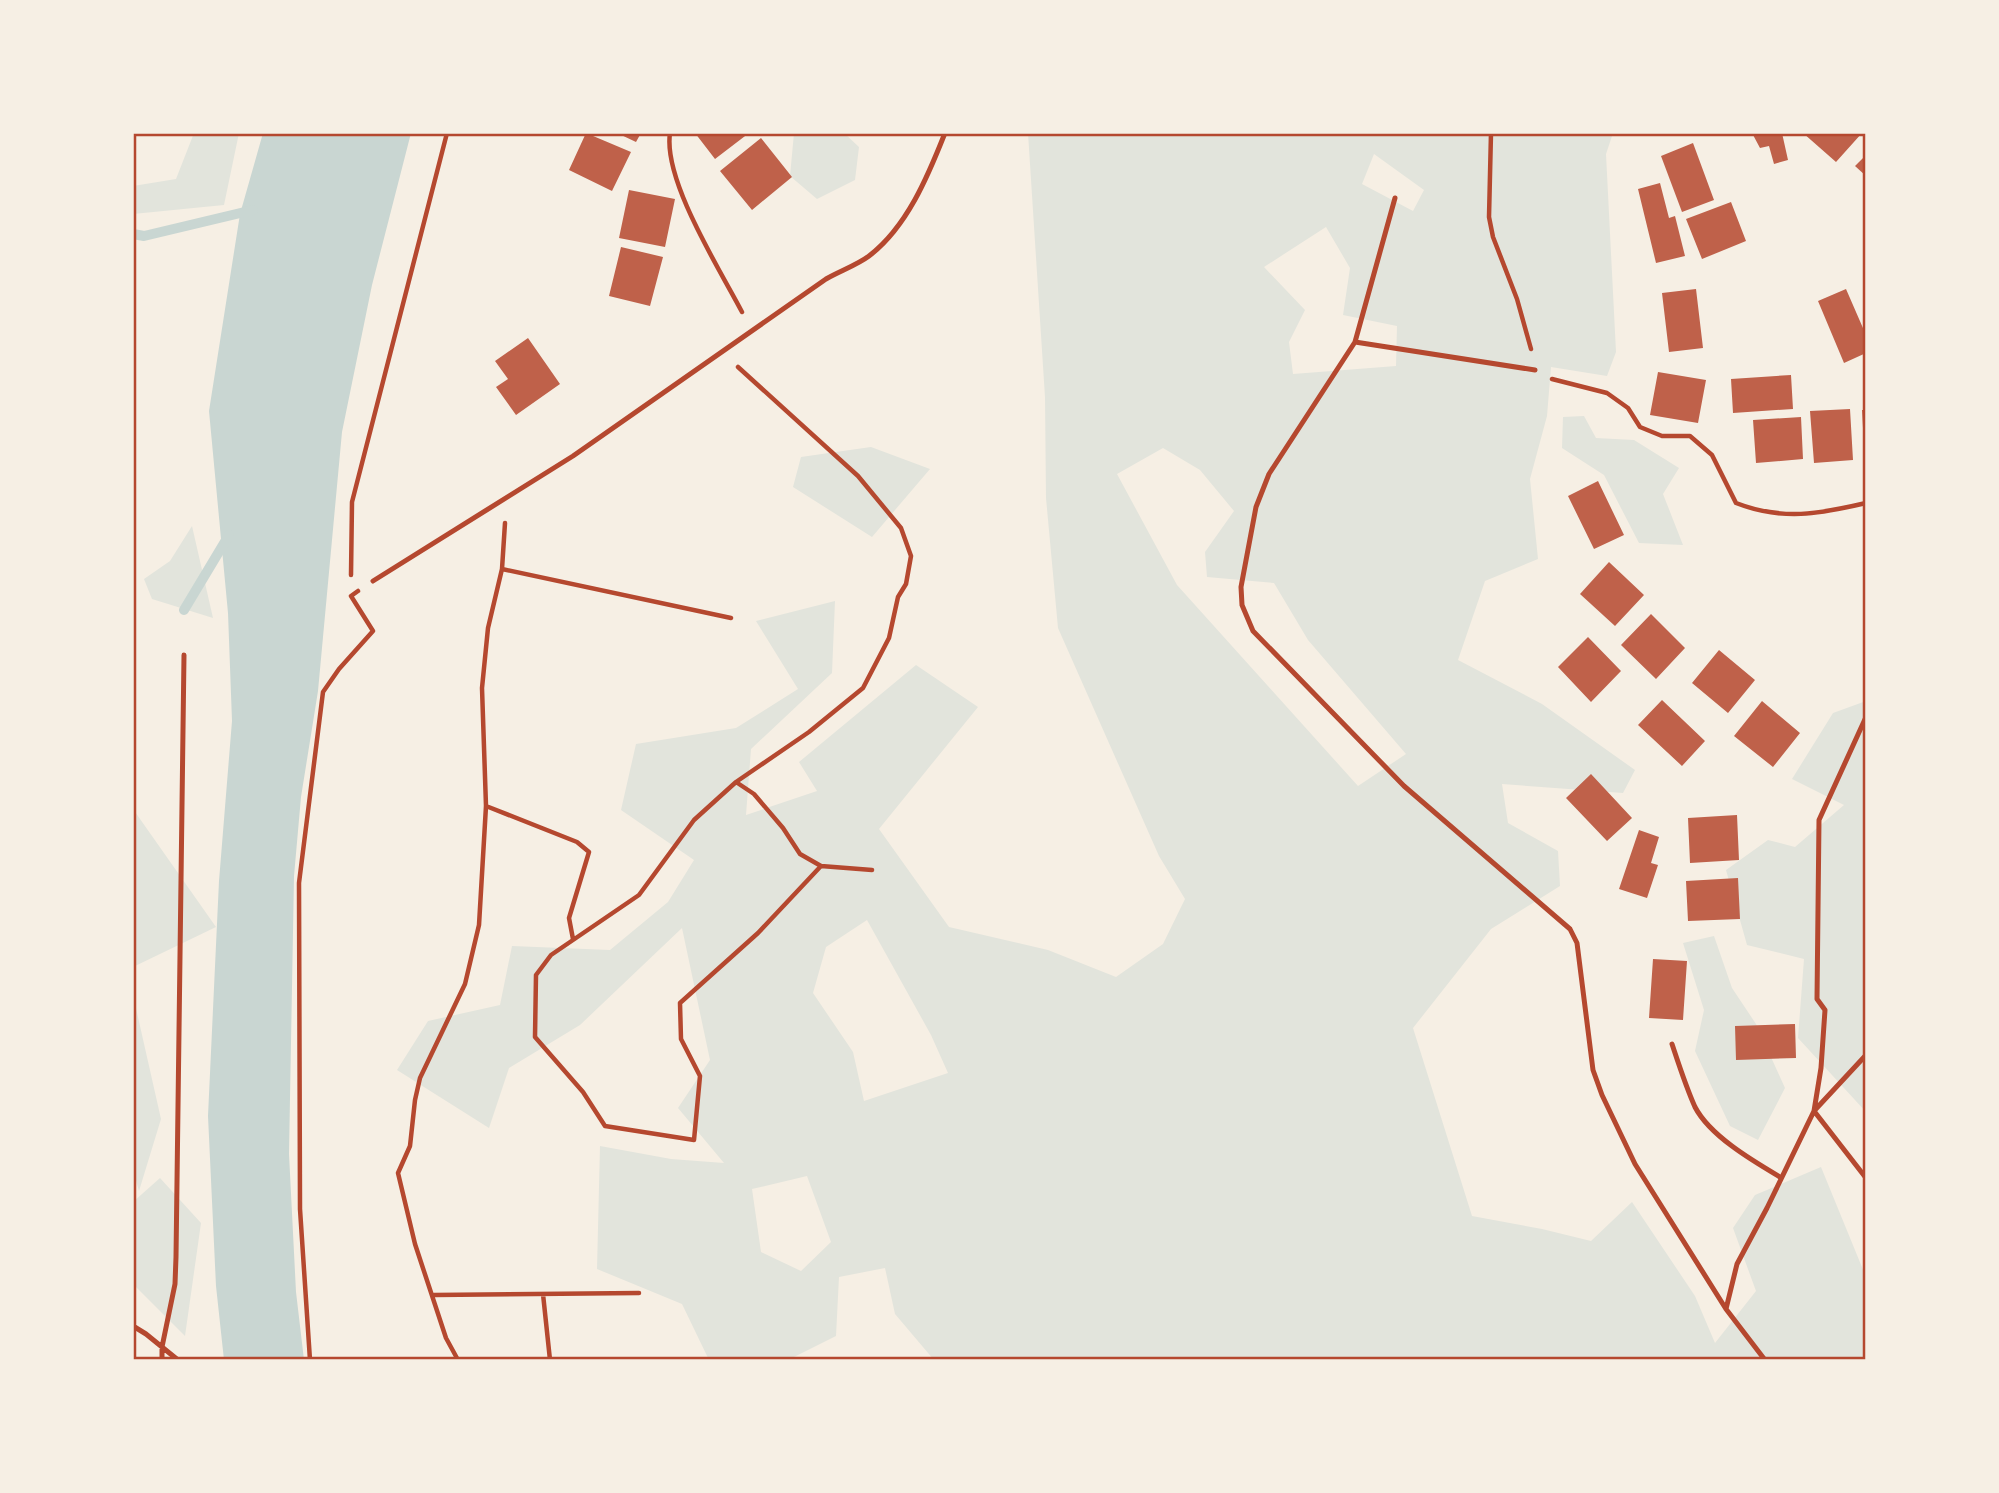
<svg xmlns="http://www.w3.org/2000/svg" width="1999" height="1493" font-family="Raleway,sans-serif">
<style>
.green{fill:#e2e4dc;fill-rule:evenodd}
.water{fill:#c9d6d2}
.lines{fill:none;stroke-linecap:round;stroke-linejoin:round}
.stream{stroke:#c9d6d2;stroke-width:10}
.building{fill:#bf614a}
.path{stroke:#b5482f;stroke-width:4.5}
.service{stroke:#b5482f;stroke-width:5}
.neatline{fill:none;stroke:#b5482f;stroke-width:2.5}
</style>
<rect width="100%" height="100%" fill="#f6efe4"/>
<path class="green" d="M194,133H239L224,205L133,214V186L176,179Z
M794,133H844L859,147L855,180L817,199L790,176Z
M1028,133H1613L1606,154L1616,352L1607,376L1551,367L1547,416L1530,479L1538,559L1485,581L1458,660L1542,704L1635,770L1623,793L1502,784L1508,823L1558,851L1560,886L1491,929L1413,1028L1472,1216L1542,1229L1591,1241L1632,1202L1695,1296L1715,1343L1756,1291L1733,1228L1755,1195L1821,1167L1866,1277V1360H934L895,1314L885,1268L839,1277L836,1336L788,1360H709L682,1304L597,1269L600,1146L671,1159L724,1163L678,1108L710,1060L682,928L580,1025L509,1068L489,1128L397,1070L428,1021L500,1005L512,946L610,950L668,902L694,860L621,810L636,744L736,728L798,689L756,621L835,601L832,673L751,749L746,815L817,791L799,762L916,665L978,707L879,829L949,927L1048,950L1116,977L1163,944L1185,899L1159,856L1058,628L1046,498L1045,397ZM1374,154L1424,190L1413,211L1362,184ZM1326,227L1350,268L1343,315L1397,326L1396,366L1293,374L1289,342L1305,310L1264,267ZM1163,448L1200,470L1234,511L1205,552L1207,577L1274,583L1308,640L1406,754L1358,786L1177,585L1117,474ZM867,920L931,1035L948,1073L864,1101L853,1052L813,993L826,947ZM807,1176L831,1242L801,1271L761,1252L752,1189Z
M1584,416L1596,438L1634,440L1679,468L1663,494L1683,545L1639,543L1604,475L1562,448L1563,417Z
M871,447L930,469L872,537L793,487L801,457Z
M192,526L213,618L152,599L144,579L170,561Z
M1866,701V1023L1864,1029L1866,1030V1112L1798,1038L1804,959L1747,945L1726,870L1768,840L1795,847L1844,805L1792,779L1833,713Z
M133,809L216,927L133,967Z
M1714,936L1732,988L1756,1024L1785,1088L1758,1140L1730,1126L1695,1051L1704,1010L1683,943Z
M133,995L161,1119L139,1191L133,1170Z
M160,1178L201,1223L185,1336L133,1284V1202Z"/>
<path class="water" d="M263,133H411L372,285L342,432L318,691L301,797L294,876L289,1154L296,1292L304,1360H224L216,1286L208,1116L219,881L232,721L228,613L209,411L240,214Z"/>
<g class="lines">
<path class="stream" d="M133,234L144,236L253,210
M184,610L229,535"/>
</g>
<path class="building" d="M586,133L631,152L612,191L569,170Z
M617,133H641L636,142Z
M695,133H749L715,159Z
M1752,133H1782L1788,160L1774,164L1769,146L1760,148Z
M1803,133H1862L1836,162Z
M761,138L792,177L752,210L720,171Z
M1693,143L1714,200L1682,212L1661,156Z
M1866,155V176L1855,166Z
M1660,183L1669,218L1675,216L1685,256L1656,263L1638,189Z
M629,190L675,199L665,247L619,238Z
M1731,202L1746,241L1702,259L1686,219Z
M621,247L663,257L650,306L609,296Z
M1696,289L1703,348L1669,352L1662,293Z
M1846,289L1866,335V353L1844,363L1818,301Z
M528,338L560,384L516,415L496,387L508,379L495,361Z
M1658,372L1706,380L1698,423L1650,415Z
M1791,375L1793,409L1733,413L1731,379Z
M1850,409L1853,460L1814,463L1810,411Z
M1862,410H1866V446H1864Z
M1801,417L1803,459L1756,463L1753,420Z
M1598,481L1624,535L1594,549L1568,496Z
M1609,562L1644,595L1615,626L1580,594Z
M1651,614L1685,648L1656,679L1621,645Z
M1588,637L1621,671L1591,702L1558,667Z
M1719,650L1755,680L1728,713L1692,683Z
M1662,700L1705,741L1682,766L1638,725Z
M1762,701L1800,733L1773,767L1734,736Z
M1591,774L1632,818L1607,841L1566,798Z
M1737,815L1739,860L1690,863L1688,818Z
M1639,830L1659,837L1651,863L1658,865L1647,898L1619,889Z
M1738,878L1740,919L1688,921L1686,881Z
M1653,959L1687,961L1683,1020L1649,1018Z
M1795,1024L1796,1058L1736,1060L1735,1026Z"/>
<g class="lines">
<path class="path" d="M670,133C663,180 719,268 742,312
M1491,133L1489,217L1493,237L1517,299L1531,349
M1552,379L1607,393L1628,408L1640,427L1662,436H1690L1712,455L1736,503C1783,521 1819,514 1866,503
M502,569L731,618
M351,575L352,502L447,133
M736,782L809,732L863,688L889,638L898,597L906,584L911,556L901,528L858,476L738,367
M486,806L577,842L589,852L569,918L573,939
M821,866L758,933L680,1003L681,1039L700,1076L694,1140L605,1126L583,1092L535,1037L536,975L551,955L639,895L694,820L736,782L754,794L783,828L800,854L821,866L872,870
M543,1294L550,1360
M434,1295L639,1293
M310,1360L300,1209L299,883L323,692L339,669L373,631L351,596L358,591
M458,1360L446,1338L415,1244L398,1173L410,1146L415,1100L420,1078L465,984L479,925L486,806L482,688L488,628L502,569L505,523"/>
<path class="service" d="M1395,198L1355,342L1269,474L1256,507L1241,587L1242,605L1253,631L1404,786L1570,929L1577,943L1593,1070L1602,1095L1635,1164L1726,1309L1765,1360
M1355,342L1535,370
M373,581L573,456L826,279C840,271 857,265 869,256C907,227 928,176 945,133
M1672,1044C1679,1065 1686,1087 1695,1107C1710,1136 1753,1161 1780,1177
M1814,1111L1866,1178
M1814,1111L1866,1055
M1726,1309L1737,1264L1767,1208L1814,1111L1821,1068L1825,1010L1817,999L1819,820L1866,717
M133,1326L146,1334L178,1360
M162,1360V1347L175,1284L176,1257L184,655"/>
</g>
<rect width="1999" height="1493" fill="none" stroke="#f6efe4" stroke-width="270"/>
<rect x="135" y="135" width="1729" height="1223" class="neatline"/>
</svg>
